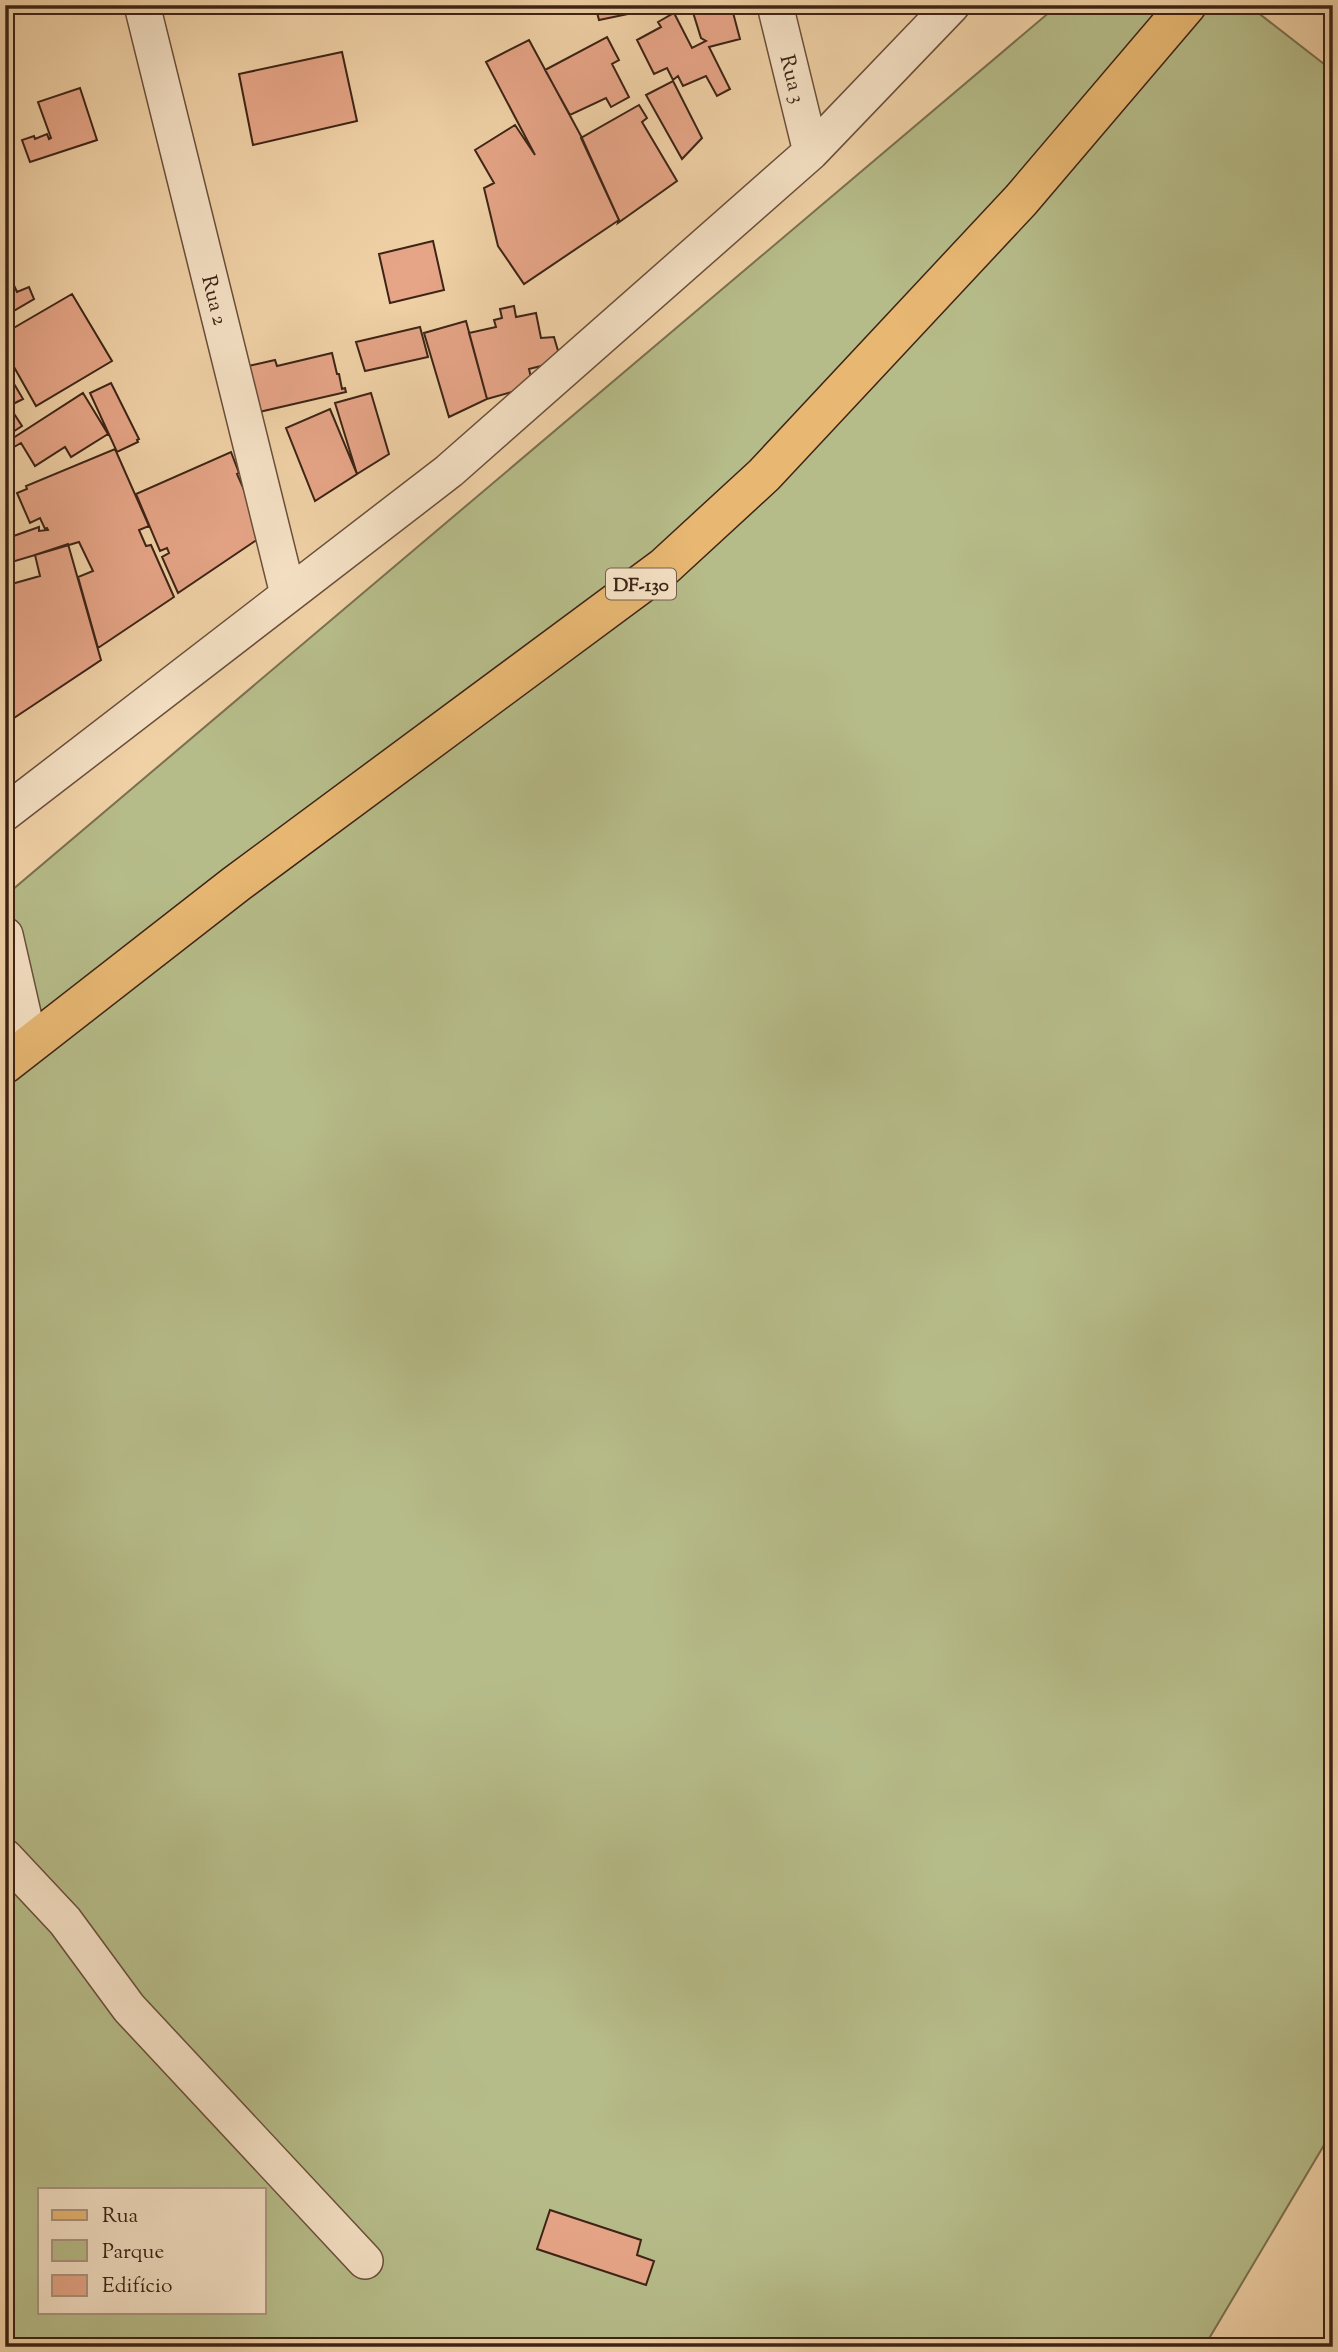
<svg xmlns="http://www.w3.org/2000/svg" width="1338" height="2352" font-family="'Sorts Mill Goudy',serif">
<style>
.green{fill:#b6bc89;stroke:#7a7050;stroke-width:2;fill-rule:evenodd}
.building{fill:#e6a587;stroke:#3d2416;stroke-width:2}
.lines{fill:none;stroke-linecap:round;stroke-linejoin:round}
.street-casing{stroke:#6a4f3a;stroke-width:38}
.primary-casing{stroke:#3d2416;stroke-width:41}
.street{stroke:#f5e1c5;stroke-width:35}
.primary{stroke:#e8b873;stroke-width:38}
.labels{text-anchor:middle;stroke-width:5;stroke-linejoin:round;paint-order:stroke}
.shield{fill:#f5e1c5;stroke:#745d4a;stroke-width:2}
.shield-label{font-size:19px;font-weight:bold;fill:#3d2416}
.street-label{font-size:21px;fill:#3d2416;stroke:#f5e1c5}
</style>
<rect width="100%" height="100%" fill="#f0d1a6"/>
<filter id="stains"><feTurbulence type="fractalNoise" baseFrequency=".00286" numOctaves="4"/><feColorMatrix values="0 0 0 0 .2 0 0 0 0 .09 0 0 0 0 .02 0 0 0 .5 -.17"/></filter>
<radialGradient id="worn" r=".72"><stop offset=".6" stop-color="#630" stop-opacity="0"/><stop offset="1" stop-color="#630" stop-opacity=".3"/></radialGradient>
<path class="green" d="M1058,5H1248L1333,71V2130L1204,2347H5V896ZM40,2189H264V2312H40Z"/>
<path class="building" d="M595,5H626L628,14L599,20Z
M731,5L740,39L709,47L730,89L717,96L706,76L683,86L678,76L673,80L667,68L654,74L637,40L661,27L658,22L674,13L692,48L706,41L701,38L691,6Z
M607,37L619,60L612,64L629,97L611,107L606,98L570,115L545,70Z
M529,40L581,136L619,220L524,284L498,246L484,188L494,183L475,150L515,125L535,155L486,62Z
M342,52L357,121L253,145L239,74Z
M673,81L702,138L682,159L646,95Z
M80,88L97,140L30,162L22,140L34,136L35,139L47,134L49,139L51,138L38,102Z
M639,105L647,118L642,122L677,181L618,223L619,220L581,138Z
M433,241L444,290L390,303L379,254Z
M5,266L17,292L29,287L34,299L5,316Z
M72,294L112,361L36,406L5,351V333Z
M514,306L516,317L536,313L541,338L554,337L561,361L529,369L533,386L487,399L469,333L496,327L494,320L502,318L500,309Z
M466,321L487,399L449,417L424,333Z
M420,327L428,357L365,371L356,342Z
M332,353L337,374H339L342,389L345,388L346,392L259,412L244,367L275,360L277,366Z
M10,377L23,399L9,406L22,426L5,437V380Z
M111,383L139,439L137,440L138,442L117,452L90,393Z
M83,393L108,434L71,457L65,447L35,466L21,443L14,447L10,440Z
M371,393L389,454L357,474L335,403Z
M330,409L357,474L315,501L286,428Z
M115,449L149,526L139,530L146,546L151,545L174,597L98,648L78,577L93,571L79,542L5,564V539L39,527V531L48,530L47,528L45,529L40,518L30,523L17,493L27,489L26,486Z
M231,452L239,473L237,474L264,535L178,593L162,557L169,553L167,548L160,551L136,494Z
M68,544L101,660L5,724V576L8,585L40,576L35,555Z
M550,2210L641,2240L637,2255L654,2261L646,2285L537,2249Z"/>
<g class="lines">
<defs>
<path id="street" d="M142,5L288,594
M775,5L811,152
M5,813L449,471L811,152L952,5
M5,935L30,1044
M5,1857L65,1921L129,2008L365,2261"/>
<path id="primary" d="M5,1064L236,884L664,567L764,475L1021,200L1187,5"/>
</defs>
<use href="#street" class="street-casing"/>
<use href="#primary" class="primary-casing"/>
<use href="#street" class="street"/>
<use href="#primary" class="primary"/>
</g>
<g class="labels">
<rect class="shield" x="606" y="568.5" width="70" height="31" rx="5"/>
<g class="shield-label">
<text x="641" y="591">DF-130</text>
</g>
<g class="street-label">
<text transform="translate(793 79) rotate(76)" y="7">Rua 3</text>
<text transform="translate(215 300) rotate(76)" y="7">Rua 2</text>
</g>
</g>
<rect width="1338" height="2352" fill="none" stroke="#f0d1a6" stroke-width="28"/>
<rect x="7" y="7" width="1324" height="2338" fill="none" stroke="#3d2416" stroke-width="3.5"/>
<rect x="14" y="14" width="1310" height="2324" fill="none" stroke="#3d2416" stroke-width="2"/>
<rect x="38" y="2188" width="228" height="126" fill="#f5e1c5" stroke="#ab957f" stroke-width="2"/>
<rect x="52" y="2210" width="35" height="10" fill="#e8b873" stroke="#ab957f" stroke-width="2"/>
<text x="102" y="2222" font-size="21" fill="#3d2416">Rua</text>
<rect x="52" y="2240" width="35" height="21" fill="#b6bc89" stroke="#ab957f" stroke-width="2"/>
<text x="102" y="2258" font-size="21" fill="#3d2416">Parque</text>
<rect x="52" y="2275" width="35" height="21" fill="#e6a587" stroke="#ab957f" stroke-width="2"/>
<text x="102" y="2292" font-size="21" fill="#3d2416">Edifício</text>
<rect width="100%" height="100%" filter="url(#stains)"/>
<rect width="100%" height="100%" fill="url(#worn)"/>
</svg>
